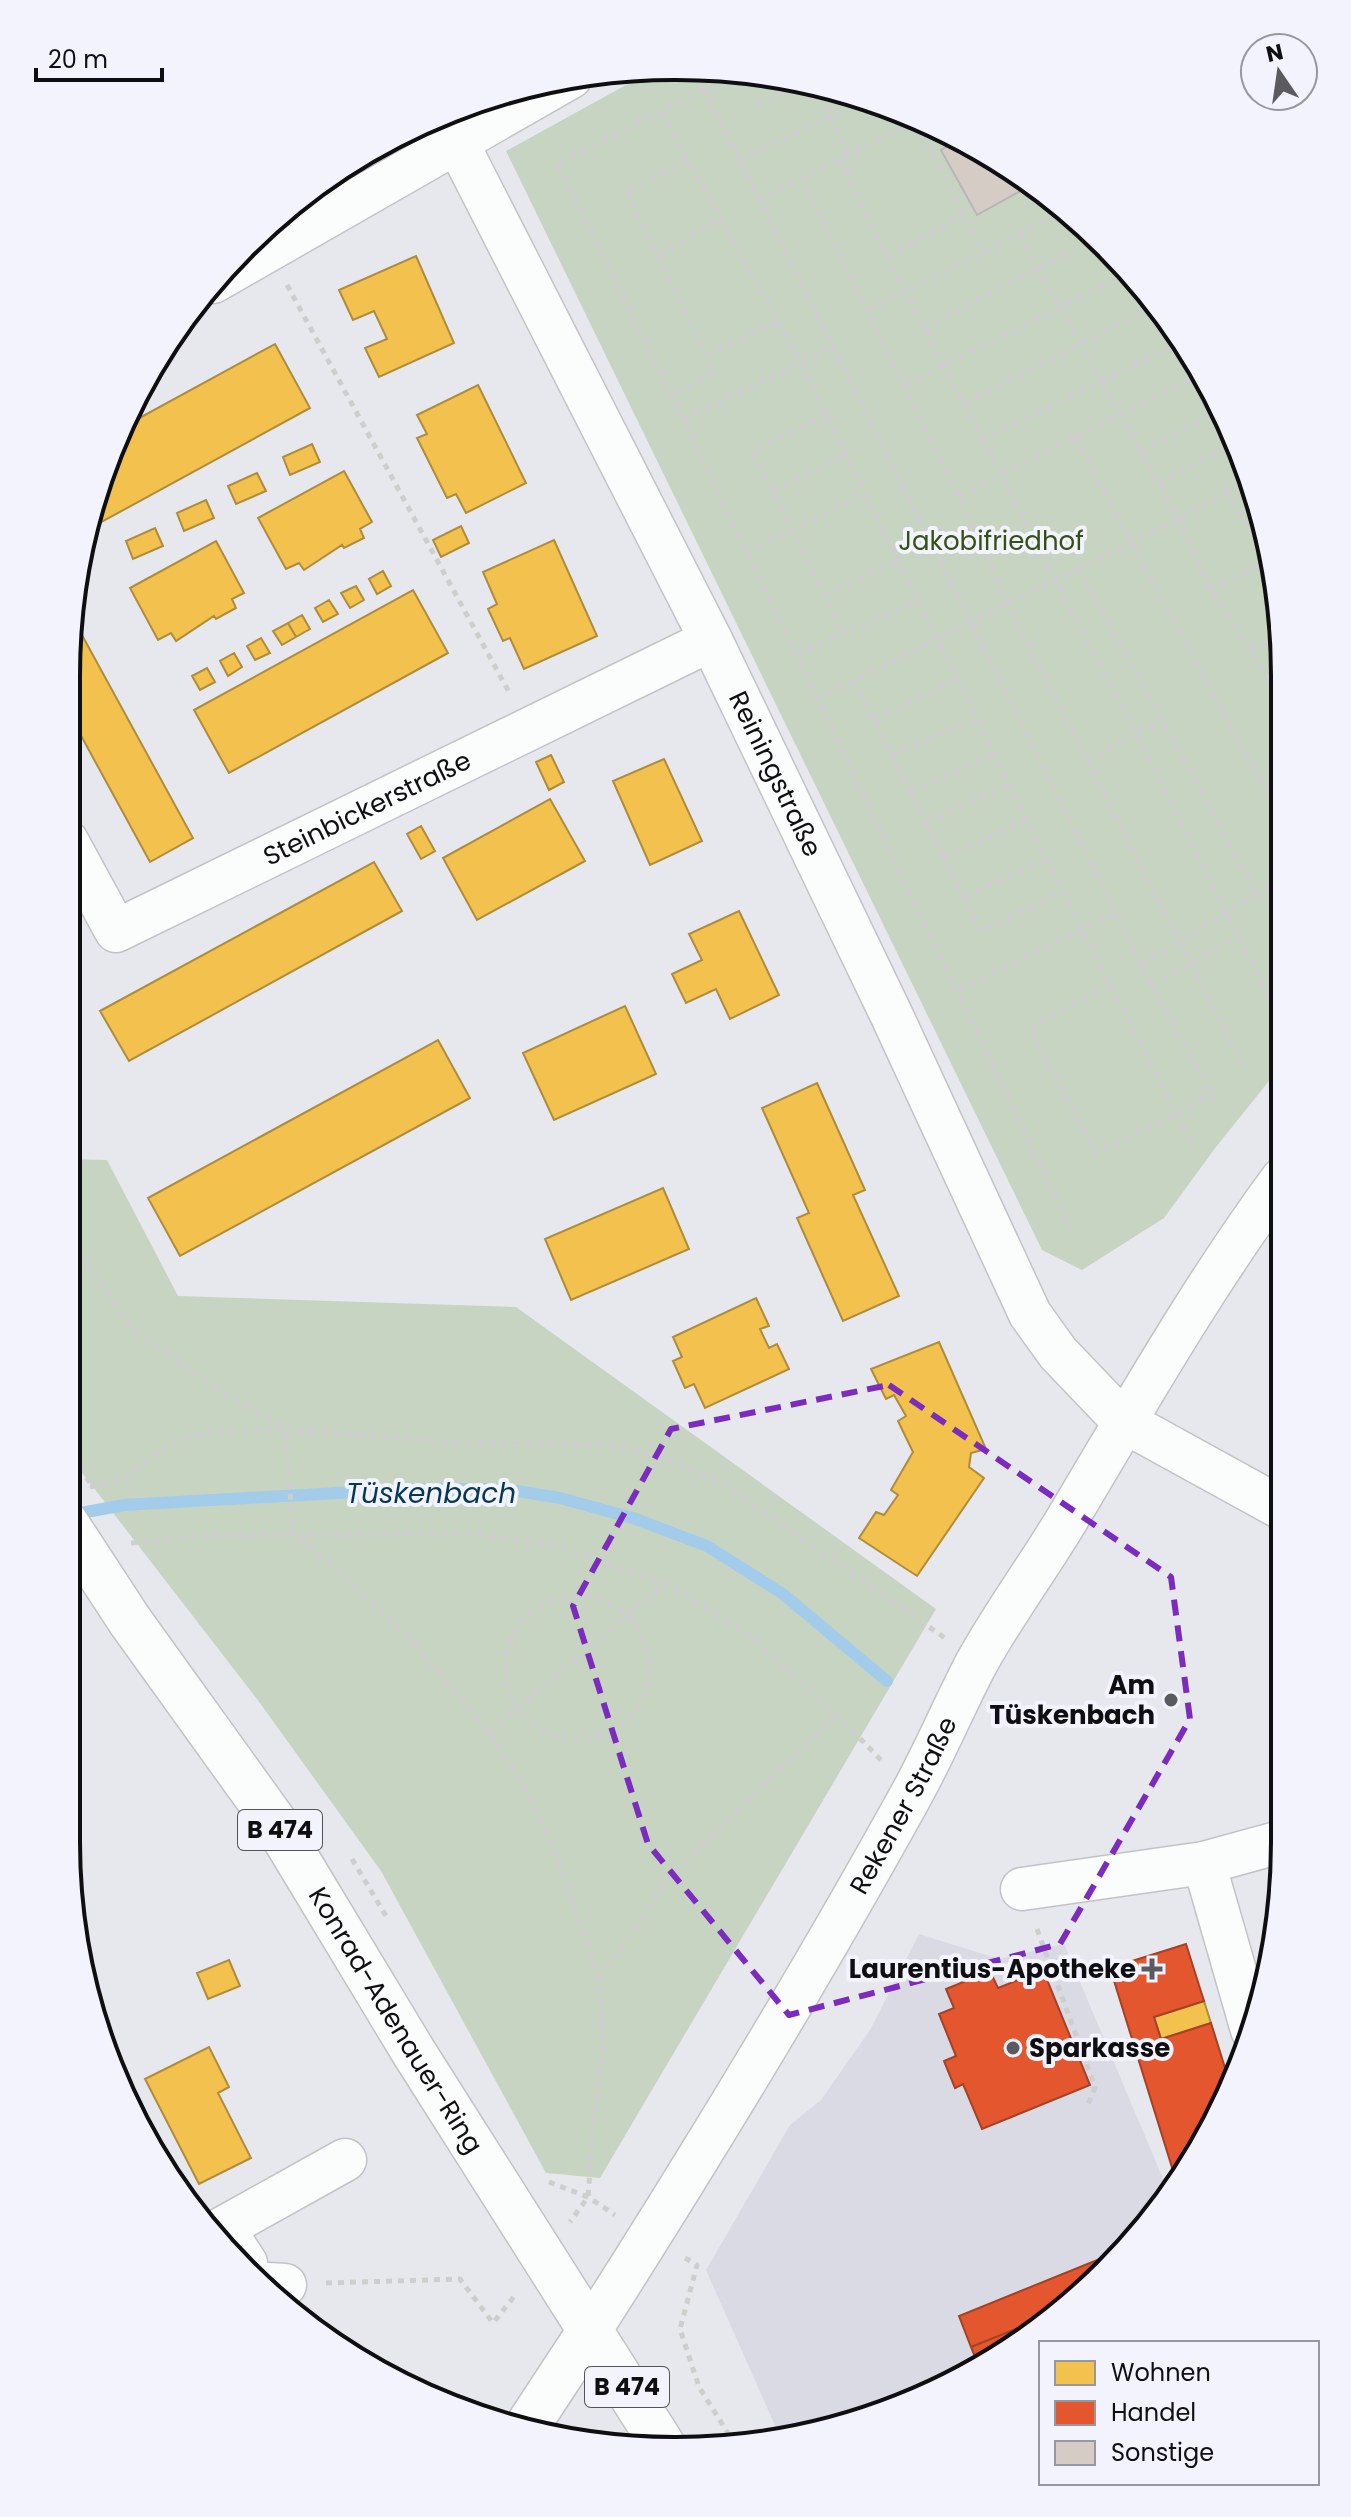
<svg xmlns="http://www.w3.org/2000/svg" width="1351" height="2517" font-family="Poppins,sans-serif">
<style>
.built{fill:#dadae5}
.green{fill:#c8d4c2}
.homes{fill:#f2c14e;stroke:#ae8c3c;stroke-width:2}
.shops{fill:#e4572e;stroke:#a44126;stroke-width:2}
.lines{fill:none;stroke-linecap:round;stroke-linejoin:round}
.stream{stroke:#a2ccea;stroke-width:12}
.building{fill:#d5ccc6;stroke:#b7b6b8;stroke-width:2}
.minor-casing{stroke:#c3c3c7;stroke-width:45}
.tertiary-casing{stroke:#c3c3c7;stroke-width:47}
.primary-casing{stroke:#c3c3c7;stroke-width:47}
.path{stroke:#cececf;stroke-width:5;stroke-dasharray:6 6;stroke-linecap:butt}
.minor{stroke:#fbfcfc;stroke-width:42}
.tertiary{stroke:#fbfcfc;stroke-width:44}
.primary{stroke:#fbfcfc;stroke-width:44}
.primary-bridge-casing{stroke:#c3c3c7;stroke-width:47;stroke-linecap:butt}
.path-bridge{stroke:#cececf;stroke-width:5;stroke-dasharray:6 6;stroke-linecap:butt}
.primary-bridge{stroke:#fbfcfc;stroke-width:44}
.marked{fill:none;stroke:#7b2cbf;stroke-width:6;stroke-dasharray:16 10;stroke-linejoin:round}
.poi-dot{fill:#5b5b5f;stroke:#f2f3fd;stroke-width:3}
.labels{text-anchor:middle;stroke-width:8;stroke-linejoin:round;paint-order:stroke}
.shield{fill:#f2f3fd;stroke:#535358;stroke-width:2}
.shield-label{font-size:24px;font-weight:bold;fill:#0f0f12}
.park-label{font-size:26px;fill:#355015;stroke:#f2f3fd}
.street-label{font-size:26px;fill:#0f0f12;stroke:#f2f3fd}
.poi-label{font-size:26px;font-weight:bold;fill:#0f0f12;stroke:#f2f3fd;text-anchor:end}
.water-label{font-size:28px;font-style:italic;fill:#063853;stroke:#f2f3fd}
.rim{fill:none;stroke:#0f0f12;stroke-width:4}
</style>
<rect width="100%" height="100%" fill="#e7e8ed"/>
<path class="built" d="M919,1934L999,1959L1064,1944L1167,2188L1106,2273L945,2388L834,2430L781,2439L706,2270L790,2125L821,2100L870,2030Z"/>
<path class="green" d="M716,67L834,87L945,129L1078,218L1182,337L1239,443L1280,595L1281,1066L1216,1147L1164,1218L1082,1270L1042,1250L506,151L655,69Z
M67,1159L107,1160L178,1296L516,1307L936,1609L600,2178L546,2173L381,1871L257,1699L66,1452Z"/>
<path class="homes" d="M416,256L454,343L379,377L365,348L387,339L374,311L353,320L339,290Z
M275,344L310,408L96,525L89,512L121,428Z
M478,385L526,483L466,513L456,494L447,498L417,438L427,434L417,415Z
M312,444L320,462L290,475L283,457Z
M344,471L372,522L360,529L364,538L344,548L342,545L304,570L299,563L286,569L258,518Z
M257,473L266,491L236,504L228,486Z
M206,500L214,518L184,531L177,513Z
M461,526L469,543L441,557L433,540Z
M155,528L163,546L133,559L126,541Z
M554,540L597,636L524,669L510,638L503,641L488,609L497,604L483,572Z
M216,541L244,593L232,599L236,608L216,619L214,616L176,641L171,633L158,640L130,588Z
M383,571L391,586L377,594L369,579Z
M356,586L364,600L350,608L341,593Z
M413,590L448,653L229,773L194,710Z
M329,600L338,614L323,622L315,608Z
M71,615L193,838L150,862L67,710V636Z
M302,615L310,629L296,637L288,623Z
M288,623L296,637L282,645L273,631Z
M261,638L270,653L255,660L247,646Z
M234,653L242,667L228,676L220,661Z
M207,668L215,682L200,690L192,676Z
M551,755L564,782L549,790L536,762Z
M664,759L702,841L650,865L613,781Z
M550,799L585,861L477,920L443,858Z
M421,826L435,851L421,859L407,834Z
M374,862L402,911L129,1061L100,1011Z
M739,911L779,995L730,1019L716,989L686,1003L672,974L702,960L689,934Z
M625,1006L656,1074L554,1120L523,1053Z
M438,1040L470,1098L180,1256L148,1198Z
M817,1083L865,1190L853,1195L899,1296L843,1321L797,1218L809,1213L762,1108Z
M663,1188L689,1249L571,1300L545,1239Z
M756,1298L769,1326L760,1329L769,1348L777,1344L789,1369L705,1408L694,1384L685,1388L673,1361L682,1357L673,1337Z
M939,1342L986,1449L971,1453L969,1467L984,1478L917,1576L859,1538L876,1512L884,1515L898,1495L891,1490L913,1452L898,1421L906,1416L894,1395L886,1399L871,1369Z
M229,1960L240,1986L208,1999L197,1973Z
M1204,2001L1211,2023L1161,2039L1154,2017Z
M209,2047L229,2087L218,2093L251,2158L199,2184L145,2079Z"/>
<path class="shops" d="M1186,1944L1204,2001L1154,2017L1161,2039L1211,2023L1231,2087L1222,2111L1175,2177L1110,1968Z
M1043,1970L1090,2085L982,2129L963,2084L955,2088L944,2061L956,2056L939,2014L954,2008L946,1989L990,1971L998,1988Z
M1122,2250L1106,2273L1043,2318L971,2347L959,2316Z
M1043,2318L978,2364L971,2347Z"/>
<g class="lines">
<path class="stream" d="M70,1515L124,1505L410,1489H505L560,1498L633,1518L707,1546L783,1594L887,1681"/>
</g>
<path class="building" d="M960,139L1021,180L1026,188L977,215L941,150Z"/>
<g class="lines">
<defs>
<g id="minor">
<path id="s1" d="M443,115L711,640L891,1014L1030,1314L1058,1353L1123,1421L1283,1509"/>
<path d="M213,282L571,77"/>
<path id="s2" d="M67,841L116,931L711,640"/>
<path d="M1204,1863L1252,2030"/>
<path d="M1022,1889L1204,1863L1284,1841"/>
<path d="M223,2228L246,2263"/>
<path d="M214,2233L345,2160"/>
<path d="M269,2284L285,2285"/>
<path id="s3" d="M591,2329C702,2155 810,1978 910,1797C934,1754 953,1708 976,1664C1004,1613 1040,1565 1069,1516C1137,1402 1203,1286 1282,1179"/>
</g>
<path id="tertiary" d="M524,2431L591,2329"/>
<g id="primary">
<path id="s4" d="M130,1621L276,1824L413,2051L662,2444"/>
</g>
</defs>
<use href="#minor" class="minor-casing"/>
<use href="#tertiary" class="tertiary-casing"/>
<use href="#primary" class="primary-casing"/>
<path class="path" d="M738,71L705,90L1117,913L1141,965L1219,1106
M816,84L848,155
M705,90L557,164L684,419L1071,1228
M758,106L804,82
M662,112L800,361L1063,892L1194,1148
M917,123L983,254
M841,159L887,256L964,215
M689,160L626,191L658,256L722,218
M739,160L866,99
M803,178L960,497L1008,604L1244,1066
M758,200L921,120
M1052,200L1059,215
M1020,235L1179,519L1211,591L1251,649L1280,703
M658,256L715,373L672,395
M887,256L1136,733L1281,1020
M287,285L510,694
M867,311L1067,210
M924,328L1096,239
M707,356L778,321
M906,385L1127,274
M964,404L1155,306
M827,415L753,452L794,530L865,493
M684,419L834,346
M1075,438L1280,816
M982,440L1185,341
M1141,452L1221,409
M1159,484L1238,441
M1226,489L1272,566
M774,491L847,456
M960,497L1202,374
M747,552L794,530L844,634
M1079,568L1257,893
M1211,591L1270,560
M825,595L899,560
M1251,649L1280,635
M796,655L919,600
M854,680L982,932L1063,892
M817,699L1179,519L1248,477
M875,720L958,680
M892,755L977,719
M1087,762L1136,733L1164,721
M912,793L995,753
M926,823L1010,783
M945,858L1027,820
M965,898L1046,858
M1141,965L1281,880
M1110,985L1030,1028L1096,1153L1178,1114L1211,1092
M1153,987L1238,936
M959,991L1117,913
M67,1249L87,1263L133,1329L224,1393L286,1429L446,1442L609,1445L657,1455L717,1479L945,1638
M90,1487L122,1481L174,1441L213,1432L286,1429L293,1535L339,1570L417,1647L489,1732L524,1785L553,1846L600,1979L603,2049L593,2130L588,2197L570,2222
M131,1543L212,1535L479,1534L561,1547L675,1588L753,1638L837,1715L881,1760
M506 1668a72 72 0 1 1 144 0a72 72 0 1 1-144 0Z
M489,1732L664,1585
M352,1859L386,1916
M1037,1929L1095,2087L1088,2105
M600,1979L673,1874L837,1715
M549,2182L588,2197L615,2215
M685,2258L697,2265L680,2329L699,2387L736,2446
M326,2283L460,2279L493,2323L516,2294
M856,2422L949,2383"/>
<use href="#minor" class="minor"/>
<use href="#tertiary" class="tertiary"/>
<use href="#primary" class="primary"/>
<defs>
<path id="primary-bridge" d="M66,1523L130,1621"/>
</defs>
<use href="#primary-bridge" class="primary-bridge-casing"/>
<path class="path-bridge" d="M66,1448L93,1487"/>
<use href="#primary-bridge" class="primary-bridge"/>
</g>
<path class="marked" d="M889,1385L1171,1577L1190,1719L1060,1944L789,2015L648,1844L573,1606L671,1429Z"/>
<g class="poi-dot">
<circle cx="1171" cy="1700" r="8"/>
<path d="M1148 1957h8v8h8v8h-8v8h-8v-8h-8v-8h8z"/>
<circle cx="1013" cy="2048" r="8"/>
</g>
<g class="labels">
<g class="shield">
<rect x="238" y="1810" width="84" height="40" rx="6"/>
<rect x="585" y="2367" width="84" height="40" rx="6"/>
</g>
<g class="shield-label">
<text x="280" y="1838">B 474</text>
<text x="627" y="2395">B 474</text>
</g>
<g class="park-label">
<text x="991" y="550">Jakobifriedhof</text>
</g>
<g class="street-label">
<text dy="9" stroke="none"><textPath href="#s1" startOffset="738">Reiningstraße</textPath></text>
<text dy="9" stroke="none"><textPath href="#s2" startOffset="382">Steinbickerstraße</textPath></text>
<text dy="9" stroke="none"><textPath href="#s3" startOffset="610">Rekener Straße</textPath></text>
<text dy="9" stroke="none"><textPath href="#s4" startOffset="480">Konrad-Adenauer-Ring</textPath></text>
</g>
<g class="poi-label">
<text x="1155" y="1694">Am<tspan x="1155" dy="30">Tüskenbach</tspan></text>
<text x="1136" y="1978">Laurentius-Apotheke</text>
<text x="1029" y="2057" text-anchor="start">Sparkasse</text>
</g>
<g class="water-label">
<text x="431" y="1503">Tüskenbach</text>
</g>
</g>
<path d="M0 0H1351V2517H0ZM675 80H676A595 595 0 0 1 1271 675V1842A595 595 0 0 1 676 2437H675A595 595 0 0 1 80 1842V675A595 595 0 0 1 675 80Z" fill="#f2f3fd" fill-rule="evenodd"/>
<path class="rim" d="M675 80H676A595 595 0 0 1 1271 675V1842A595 595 0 0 1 676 2437H675A595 595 0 0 1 80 1842V675A595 595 0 0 1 675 80Z"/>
<rect x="1039" y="2341" width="280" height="144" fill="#f2f3fd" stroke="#97989f" stroke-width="2"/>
<rect x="1055" y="2361" width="40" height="24" fill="#f2c14e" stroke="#97989f" stroke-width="2"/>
<text x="1111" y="2381" font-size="24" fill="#0f0f12">Wohnen</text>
<rect x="1055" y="2401" width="40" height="24" fill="#e4572e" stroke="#97989f" stroke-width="2"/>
<text x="1111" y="2421" font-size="24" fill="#0f0f12">Handel</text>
<rect x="1055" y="2441" width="40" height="24" fill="#d5ccc6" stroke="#97989f" stroke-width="2"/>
<text x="1111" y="2461" font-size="24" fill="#0f0f12">Sonstige</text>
<g transform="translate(1279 72) rotate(347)"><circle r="38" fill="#f2f3fd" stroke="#97989f" stroke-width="2"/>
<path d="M0-6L14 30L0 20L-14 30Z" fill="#5b5b5f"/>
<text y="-12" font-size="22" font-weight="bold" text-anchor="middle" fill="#0f0f12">N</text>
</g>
<path d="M36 68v12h126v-12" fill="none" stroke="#0f0f12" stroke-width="4"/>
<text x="48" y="68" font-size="24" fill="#0f0f12" stroke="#f2f3fd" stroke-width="6" paint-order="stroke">20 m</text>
</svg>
